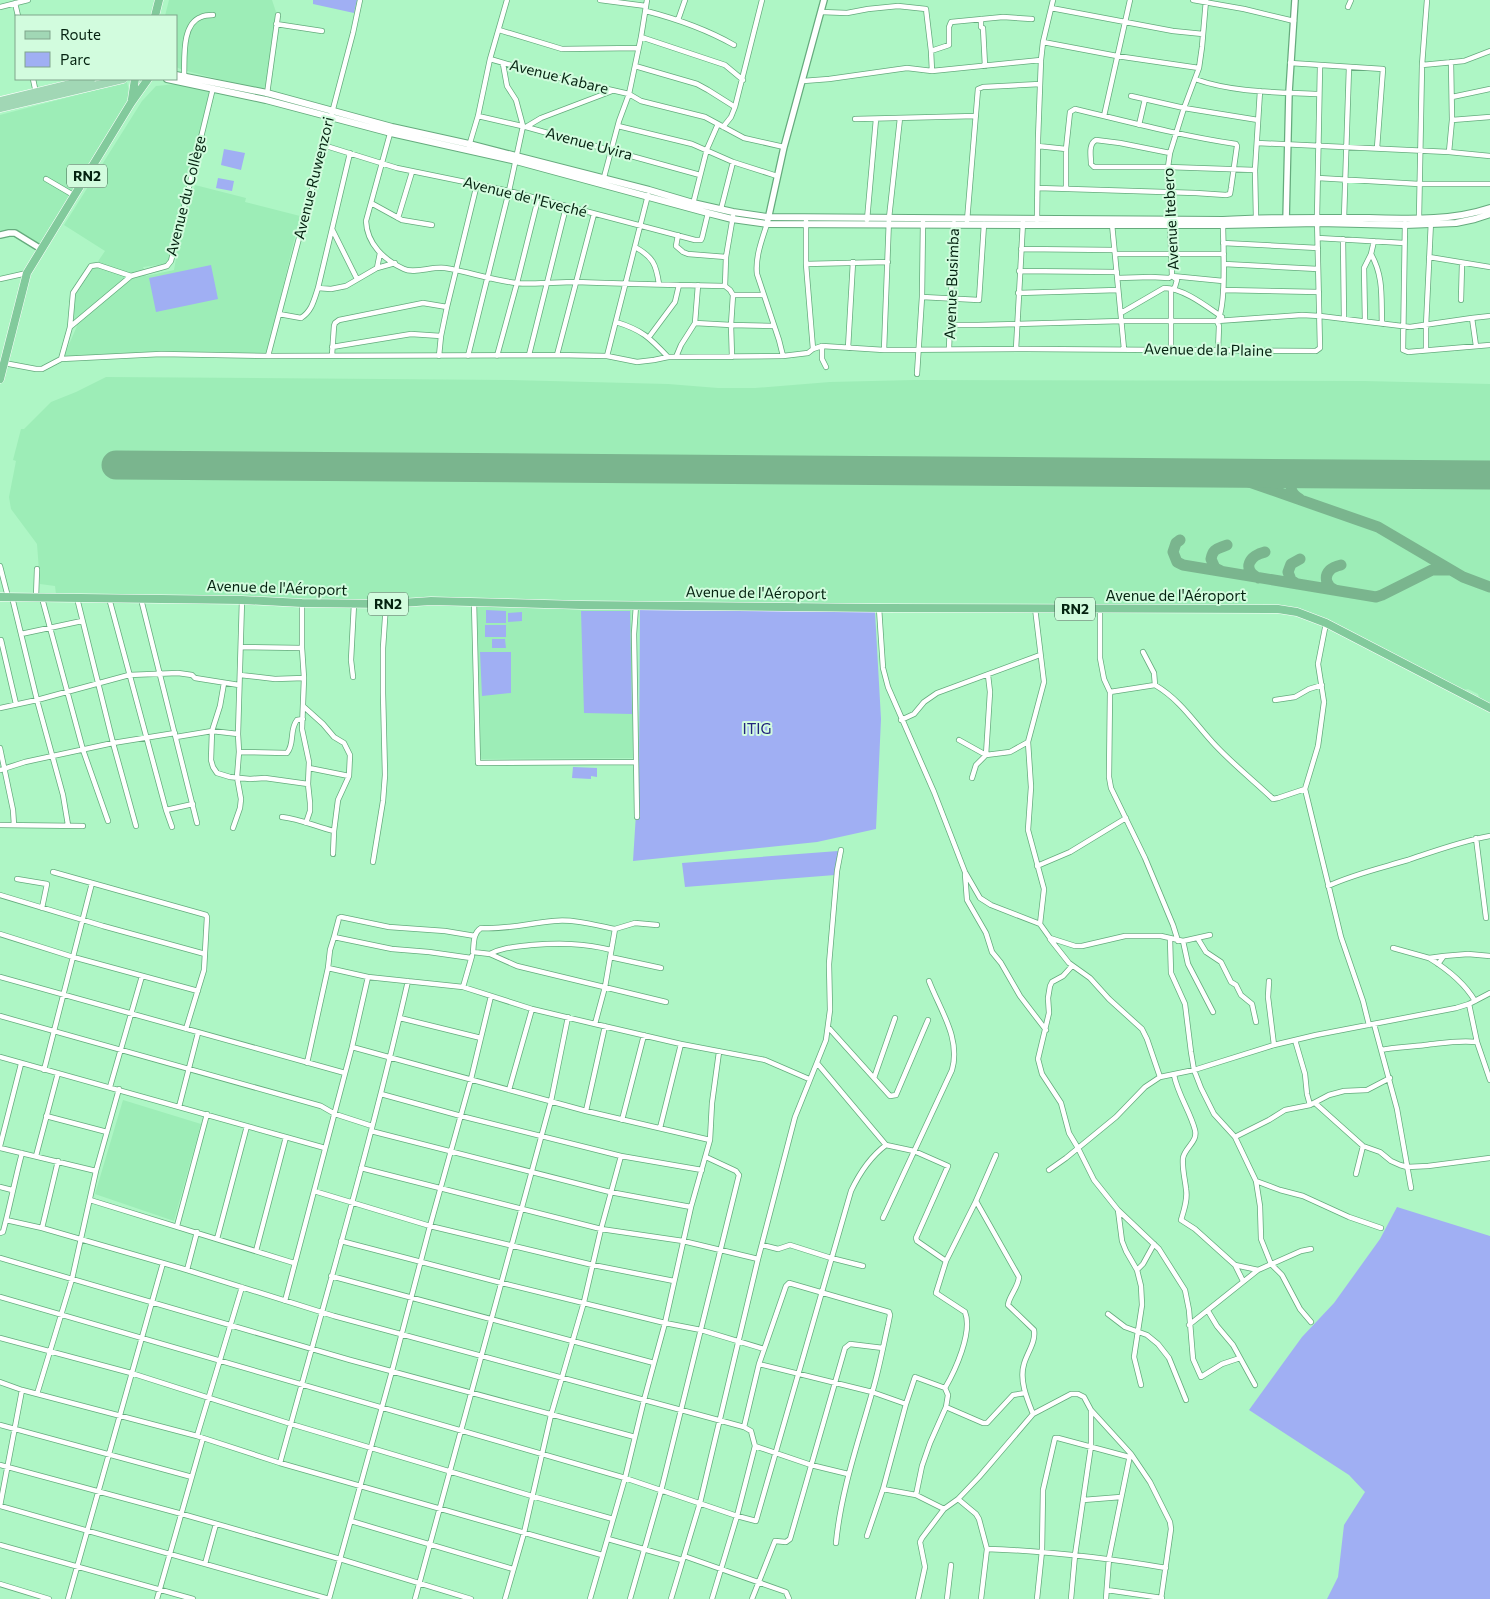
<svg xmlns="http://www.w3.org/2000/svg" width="1490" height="1599" font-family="Commissioner,sans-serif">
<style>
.built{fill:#9dedb7}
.green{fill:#a0aff3}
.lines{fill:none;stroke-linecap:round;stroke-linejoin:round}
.taxiway{stroke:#7ab58e;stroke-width:11}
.runway{stroke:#7ab58e;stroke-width:29}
.minor-casing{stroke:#65ab7d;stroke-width:6}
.tertiary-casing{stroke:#65ab7d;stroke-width:8}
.secondary-casing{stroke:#65ab7d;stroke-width:8}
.primary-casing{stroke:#fff;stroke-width:9}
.trunk-casing{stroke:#fff;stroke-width:9}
.minor{stroke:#fff;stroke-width:4.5}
.tertiary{stroke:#fff;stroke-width:5.5}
.secondary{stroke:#fff;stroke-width:6}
.primary{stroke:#a1d7b5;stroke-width:8}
.trunk{stroke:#82ca9c;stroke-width:8}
.labels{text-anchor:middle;stroke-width:4;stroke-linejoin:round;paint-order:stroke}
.shield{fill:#d2fcde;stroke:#42634e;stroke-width:1}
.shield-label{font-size:14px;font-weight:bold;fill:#042210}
.street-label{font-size:15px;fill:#042210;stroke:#d2fcde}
.park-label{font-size:15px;fill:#22247c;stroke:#d2fcde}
</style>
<rect width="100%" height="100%" fill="#aef6c5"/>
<path class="built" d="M169,0H272L276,12L266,87L261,90L183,70L176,67V16H165Z
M127,82L130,96L40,243L25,239L13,231L0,234V115Z
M177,84L210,89L168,262L165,264L143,267L146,276L174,270L177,253L195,185L246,198L245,202L300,216L267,353L162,351L63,358L77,326L73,315L76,294L105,251L64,225L142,101L156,86Z
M106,377L511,380L668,384L718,388H755L830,382L914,380L1364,381L1490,384V705L1480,700L1478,694L1468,689L1463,690L1301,611L931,604L310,599L56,594L55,586L40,584L37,544L11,509L9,497L16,461L13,460L21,429H24L51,402L76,392Z
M477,606L631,607L635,758L481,759Z
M123,1100L201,1124L174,1221L95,1194Z"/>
<path class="green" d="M313,0H357L354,13L313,4Z
M224,149L245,153L241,170L221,165Z
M218,178L234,181L232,191L216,188Z
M211,265L218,299L156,312L149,278Z
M486,610L506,611V623H486Z
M640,610L875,612L881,719L876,829L817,842L633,861L639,766Z
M581,611H630L632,714L584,713Z
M522,612V621L508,622V613Z
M485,625H506V637H485Z
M492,639H505L506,648H492Z
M480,652H511V693L482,696Z
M573,767L597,768V777L591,776V779L572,778Z
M838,851L835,875L685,887L682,863Z
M1397,1207L1490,1236V1599H1327L1338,1577L1344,1525L1365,1492L1349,1475L1249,1410L1302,1337L1334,1303L1380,1239Z"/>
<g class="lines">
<path class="taxiway" d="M1220,473L1232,476L1378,527L1463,577L1490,587
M1300,499C1286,491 1290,480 1302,474
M1180,540L1176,543L1173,552L1177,562L1183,565L1376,597L1382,595L1432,570H1449
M1221,571L1215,568L1211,559C1213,548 1218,549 1227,545
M1258,578C1241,569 1250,555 1265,552
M1297,584L1291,580L1288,572L1291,564L1300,559
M1335,590C1327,587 1323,577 1330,570C1333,567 1337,566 1341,565"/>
<path class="runway" d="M116,465L1490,475"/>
<defs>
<path id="minor" d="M600,0L646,6
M1193,0L1244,9L1294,21
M15,3L18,16
M0,7L28,0
M1348,7L1351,0
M1051,8L1173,31L1203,34
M646,11C677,19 706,29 734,45
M821,12L847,13L868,9L898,6L926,9L931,51L932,71
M981,19V27L983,28L985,66
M678,20L685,0
M276,24L322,31
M499,30L562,49L638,48
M641,37L725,65L743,80
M1043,42L1117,56L1199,68
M931,51L949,45V27L951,22L1003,17L1032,19
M490,59L542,74L629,94L641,101L705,117L744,138L784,147
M1290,63L1383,69L1377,148
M1422,65L1464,61L1490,51
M635,66L697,84L708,90L735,107
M184,76C185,60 181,24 201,17C205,15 209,15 213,15
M33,79L36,93
M1195,79C1234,93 1278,92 1319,94
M803,81L829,79L907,68L932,71L1041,60
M267,94L278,15
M1131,96L1184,108L1258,120
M1452,97L1490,89
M478,116L526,127L700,175
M1104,116L1130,0
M855,119L976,116
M1452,120L1490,117
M1139,125L1145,99
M618,126L692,144L733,162L777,176
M526,127L541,118L612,91
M723,127L731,117L735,107L762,0
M391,130L366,221C367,244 384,260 404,269C414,274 433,266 445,268C469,272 492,280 516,283C535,285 556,282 576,282C626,284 675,285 725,286L730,290L733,295L731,325L732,357
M1257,143L1449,152L1490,156
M323,145L397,168L509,191L695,240H701L702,238L708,213
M469,146L478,116L490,59L507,0
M1038,146L1066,149
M1449,152L1452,120L1451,62
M1170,153L1120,143L1096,140C1088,144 1091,156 1091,164L1094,167H1168L1255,170
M1318,178L1419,184H1490
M46,179L75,196
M603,181L619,121L629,94L641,37L647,0
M1038,188L1196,193L1226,195L1230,194L1231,188L1237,146L1236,144C1182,136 1129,122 1075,109L1070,112L1066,149V189
M371,203L402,220L432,225
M693,204L707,149L718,124
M721,209L733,162
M398,218L412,172
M1256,218L1255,170L1260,91
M1344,218L1349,67
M1419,218L1422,65L1427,0
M867,220L876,119
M1037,220L1038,139L1041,60L1043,42L1053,0
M806,221V264L813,349
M967,221L978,89L983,87L1040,84
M1405,223L1403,350L1408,352L1490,345
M767,224C762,239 755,258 757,274L779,340L783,356
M1112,224L1124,349
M332,229L357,279
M678,235L676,246L683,252L688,254L726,257
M1318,238L1404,243
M1343,239L1344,318
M1223,243L1318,248
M635,247C653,257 656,264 659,284
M1021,249L1114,250
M1115,254H1224
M1371,254C1384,277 1381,298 1382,324
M1429,257L1490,267
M806,264L888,262
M1224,264L1318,269
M377,268L380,253
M1019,271L1117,272
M1118,278L1151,277L1169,278L1172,276L1223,281
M0,279L27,273
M725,286L726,257L733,216
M318,288L331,289L346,286L377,268L395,263
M1223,290L1319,292
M1018,293L1118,290
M733,295H764
M922,297L979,300L984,224
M1461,300L1462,264
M1121,313L1164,288C1183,288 1206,306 1222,317
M279,314L301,318C312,311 314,300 318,288L350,153
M1472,318L1476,346
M1365,321L1364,268L1371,254L1374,241
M616,322C642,330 649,337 668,357
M695,323L731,325L774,326
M950,325H978L1122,321H1217L1302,315L1320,316L1410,327L1472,318L1490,316
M70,327L131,276L167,266L171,261L213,88
M649,337L675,302L679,285
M822,346V359L826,367
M332,347L411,334L441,336
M848,348L853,262
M949,349L954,223
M1016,349L1023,222
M1171,349V291L1175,287L1177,280L1172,276L1168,167L1170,153L1184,108L1199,68L1202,47L1206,0
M884,350L889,218L900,118
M1426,350V326L1431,221
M1218,351L1219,326L1217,321C1227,308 1223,243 1223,224
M332,355L334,326L335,323L339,320L423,303L447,307
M529,355L566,207
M557,355L594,214
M268,356L353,33L360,0
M439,356L441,336L447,307L477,184
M468,356L509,191L523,126L516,100L507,86L503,64
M497,356L517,283L538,199
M607,356L648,195
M676,357L681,345L695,323L698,285
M61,359L70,327L73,293L91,266L98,265L131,276
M4,363L36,369H42L61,359L161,354L268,356L557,355L607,356L637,362L654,360L668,357L783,356L808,353L813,349L822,346L884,350L1027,349L1316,351L1320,348L1317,218L1320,66
M917,374L922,297L923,222
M0,566L8,597
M12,597L37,700L63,795L68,825
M36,597L37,569
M42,598L83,750L108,821
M77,598L113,743L136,826
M109,598L166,810L172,827
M141,599L197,823
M242,600L238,734L239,752L287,753C295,744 289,730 297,720L303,719
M474,602L478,763L636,762
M302,603V648L304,678L302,729L309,762L308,784L310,803V811L306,823
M636,605L634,634L637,817
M879,608L883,668L888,687L934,792L965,872L980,898L991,905L1040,924L1050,938L1075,946H1082L1125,936H1161L1183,941L1210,935
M1035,608L1044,682L1028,742L1031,787L1028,830L1044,889L1040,924
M1100,610V658L1104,679L1110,692L1109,777L1111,788L1145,858L1173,925L1178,941
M1326,623L1318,664L1324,702L1318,746L1305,789L1341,937L1363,1001L1369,1025
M21,634L82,621
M1,640L16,704
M241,647L302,648
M1143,652L1154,673L1155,685
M240,675L275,679L304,678
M353,677L351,660L354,604
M224,683L220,706L212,731L211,760L213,767L217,773L230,777L250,779L265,778L308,784
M1110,692L1155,685C1182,701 1195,724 1216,746C1234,765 1254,781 1273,799L1278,798L1305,789
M1275,700L1295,697L1309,689L1322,685
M303,706L323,724L334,737L344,743L350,755L349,776L338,800L334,831L333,854
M0,708L37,700L129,675L178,673L192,675L195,678L239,685
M901,720L914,714L924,702L937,693L1040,655
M176,737L212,731L238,734
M959,740L986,755L1010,752L1028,742
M0,748L13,810L14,825
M309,768L349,776
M0,770L25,762L113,743L175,733
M972,778L976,765L986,755L990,692L988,675
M166,810L193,804
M282,817C300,819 317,827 334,831
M0,825L83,826
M233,828L240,808L241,799L237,777L239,752
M1476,838L1486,918
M373,862L383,801L385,775L383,693V648L386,604
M1037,866L1070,852L1126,818
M53,872L206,915L207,917L204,970L186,1029
M965,874L967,900L986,933L992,952L1001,963L1020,996L1046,1030
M17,879L47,884L42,908
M1328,886C1354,874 1381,868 1408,860C1435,851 1462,841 1490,836
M0,895L103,926L205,954
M615,929C595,925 574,919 554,921C529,923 506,930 481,928C473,933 474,943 473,952L490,954L517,966L666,1002
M0,934L73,957L198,991
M334,937L339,918L341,917L389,927L445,931L475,936
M1050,939L1069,963L1090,978L1109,999L1142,1029L1147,1039L1160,1077
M1170,939L1171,973L1185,1004L1191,1052L1194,1070L1201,1088L1214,1114L1235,1137L1256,1181L1260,1206L1261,1239L1271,1264L1282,1275L1300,1309L1311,1322
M1198,939L1206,952L1221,962L1231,982L1236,985L1241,995L1252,1004L1256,1022
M1183,941L1188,964L1213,1012
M1393,948L1429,958
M490,954C503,947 516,947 531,945C559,943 584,943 611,950
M1444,956L1468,954L1490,956
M610,957L661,968
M1438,964L1444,956L1429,958C1447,969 1464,982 1475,1001
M1072,966L1063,976L1052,982L1050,986L1048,998L1049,1013L1038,1059L1042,1074L1061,1103L1069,1133L1078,1148L1094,1180L1118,1210L1159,1249L1185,1290L1189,1310L1193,1359L1201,1377L1222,1364L1240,1358
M328,968L368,977L463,987L532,1009L595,1024L681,1044L765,1060L809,1079
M0,977L345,1073
M1269,981L1268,997L1274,1045
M463,987L472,956
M1469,1004L1477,1042L1490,1080
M0,1016L321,1106L335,1114L372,1126
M400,1018L481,1038
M595,1024L605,987L615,929L635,923L657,925
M1374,1024L1397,1109L1411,1188
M828,1027L890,1096L896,1095L928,1020
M1295,1040L1305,1074L1307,1094L1310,1105
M352,1047L586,1111L710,1140
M1381,1050C1396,1047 1410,1047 1425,1045C1444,1043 1457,1040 1477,1042
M0,1057L325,1148
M307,1063L328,968L330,950L334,937L392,949L429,952L471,958
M817,1063L886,1145L914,1151L948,1166L916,1238L917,1241L946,1261
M44,1070L92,883
M1174,1075C1178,1095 1190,1111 1195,1130C1198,1142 1185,1147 1183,1158C1182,1169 1185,1179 1186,1189C1188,1199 1184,1210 1181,1220L1195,1229L1235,1265L1258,1270
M874,1078L895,1018
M110,1087L142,976
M509,1090L532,1009
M381,1094L461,1116L621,1156L702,1170
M1315,1103L1363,1146L1380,1152L1391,1161L1400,1165L1407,1167L1428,1166L1490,1158
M179,1107L198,1033
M586,1111L605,1026
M46,1116L107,1132
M622,1120L644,1035
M660,1128L681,1044
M371,1131L610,1192L691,1207
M1235,1137L1269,1120L1285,1110L1310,1105L1329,1095L1344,1091L1367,1090L1390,1078
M0,1146L21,1064
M0,1148L96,1171
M36,1156L58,1073
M361,1168L601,1229L683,1241L758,1259
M1049,1170L1066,1158L1116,1117L1145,1087L1160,1077L1194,1070L1274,1045L1316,1035L1456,1008L1469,1004L1490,993
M1356,1174L1363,1146
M1256,1181L1280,1190L1303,1196L1349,1217L1381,1228
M0,1187L12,1190
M314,1191L430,1226L593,1265L674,1281
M90,1200L294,1263
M976,1201L1019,1277C1018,1288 1009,1296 1008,1305L1034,1330C1036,1342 1027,1353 1024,1364C1019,1380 1027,1399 1033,1414
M1118,1210L1122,1241L1126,1251L1137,1270L1141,1286L1142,1305L1134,1357L1141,1385
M883,1218L952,1070C961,1038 940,1010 929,981
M6,1220L42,1228L187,1270L334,1316L744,1427L751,1431L755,1446L811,1465L848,1474
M177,1226L207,1114
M42,1228L58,1161
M0,1233L3,1232C10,1206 15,1179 22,1153
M217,1239L247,1126
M341,1241L502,1283L665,1323L701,1330L764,1349
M762,1245L778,1249L790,1245L831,1258L863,1266
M256,1251L286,1137
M0,1258L350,1360L635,1437
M1235,1265L1243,1281
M187,1270L197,1232
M1137,1270L1143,1264L1154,1244
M331,1276L654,1363
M0,1297L625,1478L737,1516L756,1521L851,1191C860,1172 870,1157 886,1145
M285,1301L352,1047L368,977
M1208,1311L1217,1326L1233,1345L1255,1385
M1108,1314L1125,1327L1147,1335L1158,1344L1169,1358L1186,1400
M1189,1325L1258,1270L1301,1251L1311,1249
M0,1338L131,1373L291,1424L532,1496L613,1519
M759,1364L872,1392L906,1404
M0,1382L22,1390L197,1436L280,1463L602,1555
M945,1388C955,1371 973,1332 965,1312L936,1293L946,1261L976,1201L996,1155
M37,1394L72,1279L96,1171L119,1089
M946,1407L983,1423H987L1013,1395L1025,1393
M0,1425L192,1477
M744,1427L759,1364L786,1286L789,1283L889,1312L890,1315L888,1325C883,1347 879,1370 872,1393C858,1443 841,1491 836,1543
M197,1436L242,1287
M280,1463C324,1303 371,1143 408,981
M0,1465L182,1514L340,1559L471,1599
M883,1489L916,1495L944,1509
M958,1499L976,1514L979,1519L987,1549L981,1599
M1083,1500L1121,1497
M0,1506L329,1599
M0,1506L22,1390
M351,1521L513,1569
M867,1536L883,1489L906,1404L915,1377L945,1388L948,1395L946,1407L930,1443L922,1466L916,1495
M608,1539L682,1560
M0,1545L193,1599
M987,1549C1047,1551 1106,1558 1166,1568
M684,1556L786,1592L789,1599
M205,1564L216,1524
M0,1584L49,1599
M1107,1590L1162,1598
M68,1599L163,1263
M157,1599L203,1438
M329,1599L392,1371L430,1226L471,1079L491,996
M415,1599L551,1101L568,1017
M505,1599L524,1533L551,1415L584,1302L601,1229L621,1156
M590,1599L625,1478L644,1400L665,1323L691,1207L710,1140L712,1103L719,1052
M630,1599L661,1491L739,1175L736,1171L706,1157
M671,1599L700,1503L758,1259L795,1117L826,1040L830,1010L829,964L837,871L841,850
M712,1599L737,1516L755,1446
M752,1599L775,1541L786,1542L790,1539L845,1348L850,1344L883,1348
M918,1599L925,1567L920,1542L922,1538L944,1509L958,1499L979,1477L1033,1414L1071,1394H1078L1084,1397L1091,1410L1131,1454L1150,1482L1170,1522L1171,1529L1161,1599
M947,1599L951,1565
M1037,1599L1042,1551L1043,1490L1055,1438H1058L1129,1457
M1071,1599L1075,1555L1091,1446V1411
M1106,1599L1109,1558L1130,1455"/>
<path id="tertiary" d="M1286,222L1289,92L1295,0
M767,224L784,147L824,0
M0,235L9,233H15L41,249"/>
<path id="secondary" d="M176,75L267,93L392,127L469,144L649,190L693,203L733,212L767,217L1223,220C1272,217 1320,218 1369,218C1410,219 1451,221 1490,208
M167,79L266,100L391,133L516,161L708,213L732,219L767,224L1038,225H1223L1318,223L1405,225L1456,223L1475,219L1490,214"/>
<path id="primary" d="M0,101L91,79
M0,108L123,79"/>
<path id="trunk" d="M155,16L159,0
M132,99L135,79
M0,379L27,273L131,103L148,79
M0,597L242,600L302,603L386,604L431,601L581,605L879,608L1278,609L1297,612L1326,623L1490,708"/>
</defs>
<use href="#minor" class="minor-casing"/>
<use href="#tertiary" class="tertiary-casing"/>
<use href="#secondary" class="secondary-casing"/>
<use href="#primary" class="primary-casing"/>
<use href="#trunk" class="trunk-casing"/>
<use href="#minor" class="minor"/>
<use href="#tertiary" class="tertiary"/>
<use href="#secondary" class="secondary"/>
<use href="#primary" class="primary"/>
<use href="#trunk" class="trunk"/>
</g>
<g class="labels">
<g class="shield">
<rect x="67" y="164.5" width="40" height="23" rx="4"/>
<rect x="368" y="592.5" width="40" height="23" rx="4"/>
<rect x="1055" y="597.5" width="40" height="23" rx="4"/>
</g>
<g class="shield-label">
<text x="87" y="181">RN2</text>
<text x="388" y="609">RN2</text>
<text x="1075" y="614">RN2</text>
</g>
<g class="street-label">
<text transform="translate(559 77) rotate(14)" y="5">Avenue Kabare</text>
<text transform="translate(589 144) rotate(15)" y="5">Avenue Uvira</text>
<text transform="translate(314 178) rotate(-76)" y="5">Avenue Ruwenzori</text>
<text transform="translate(186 196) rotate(-76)" y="5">Avenue du Collège</text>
<text transform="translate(525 197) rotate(14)" y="5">Avenue de l'Eveché</text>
<text transform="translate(1171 219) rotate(-93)" y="5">Avenue Itebero</text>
<text transform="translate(952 284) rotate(-88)" y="5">Avenue Busimba</text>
<text transform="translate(1208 350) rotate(1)" y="5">Avenue de la Plaine</text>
<text transform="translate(277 588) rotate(2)" y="5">Avenue de l'Aéroport</text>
<text transform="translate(756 593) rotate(1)" y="5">Avenue de l'Aéroport</text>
<text x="1176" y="601">Avenue de l'Aéroport</text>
</g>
<g class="park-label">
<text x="757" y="734">ITIG</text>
</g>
</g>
<rect x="15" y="15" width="162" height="65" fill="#d2fcde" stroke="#80a58c"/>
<rect x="25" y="31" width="25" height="8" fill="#a1d7b5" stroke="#80a58c"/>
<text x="60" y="40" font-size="15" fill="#042210">Route</text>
<rect x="25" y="52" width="25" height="15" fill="#a0aff3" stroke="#80a58c"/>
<text x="60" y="65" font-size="15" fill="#042210">Parc</text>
</svg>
